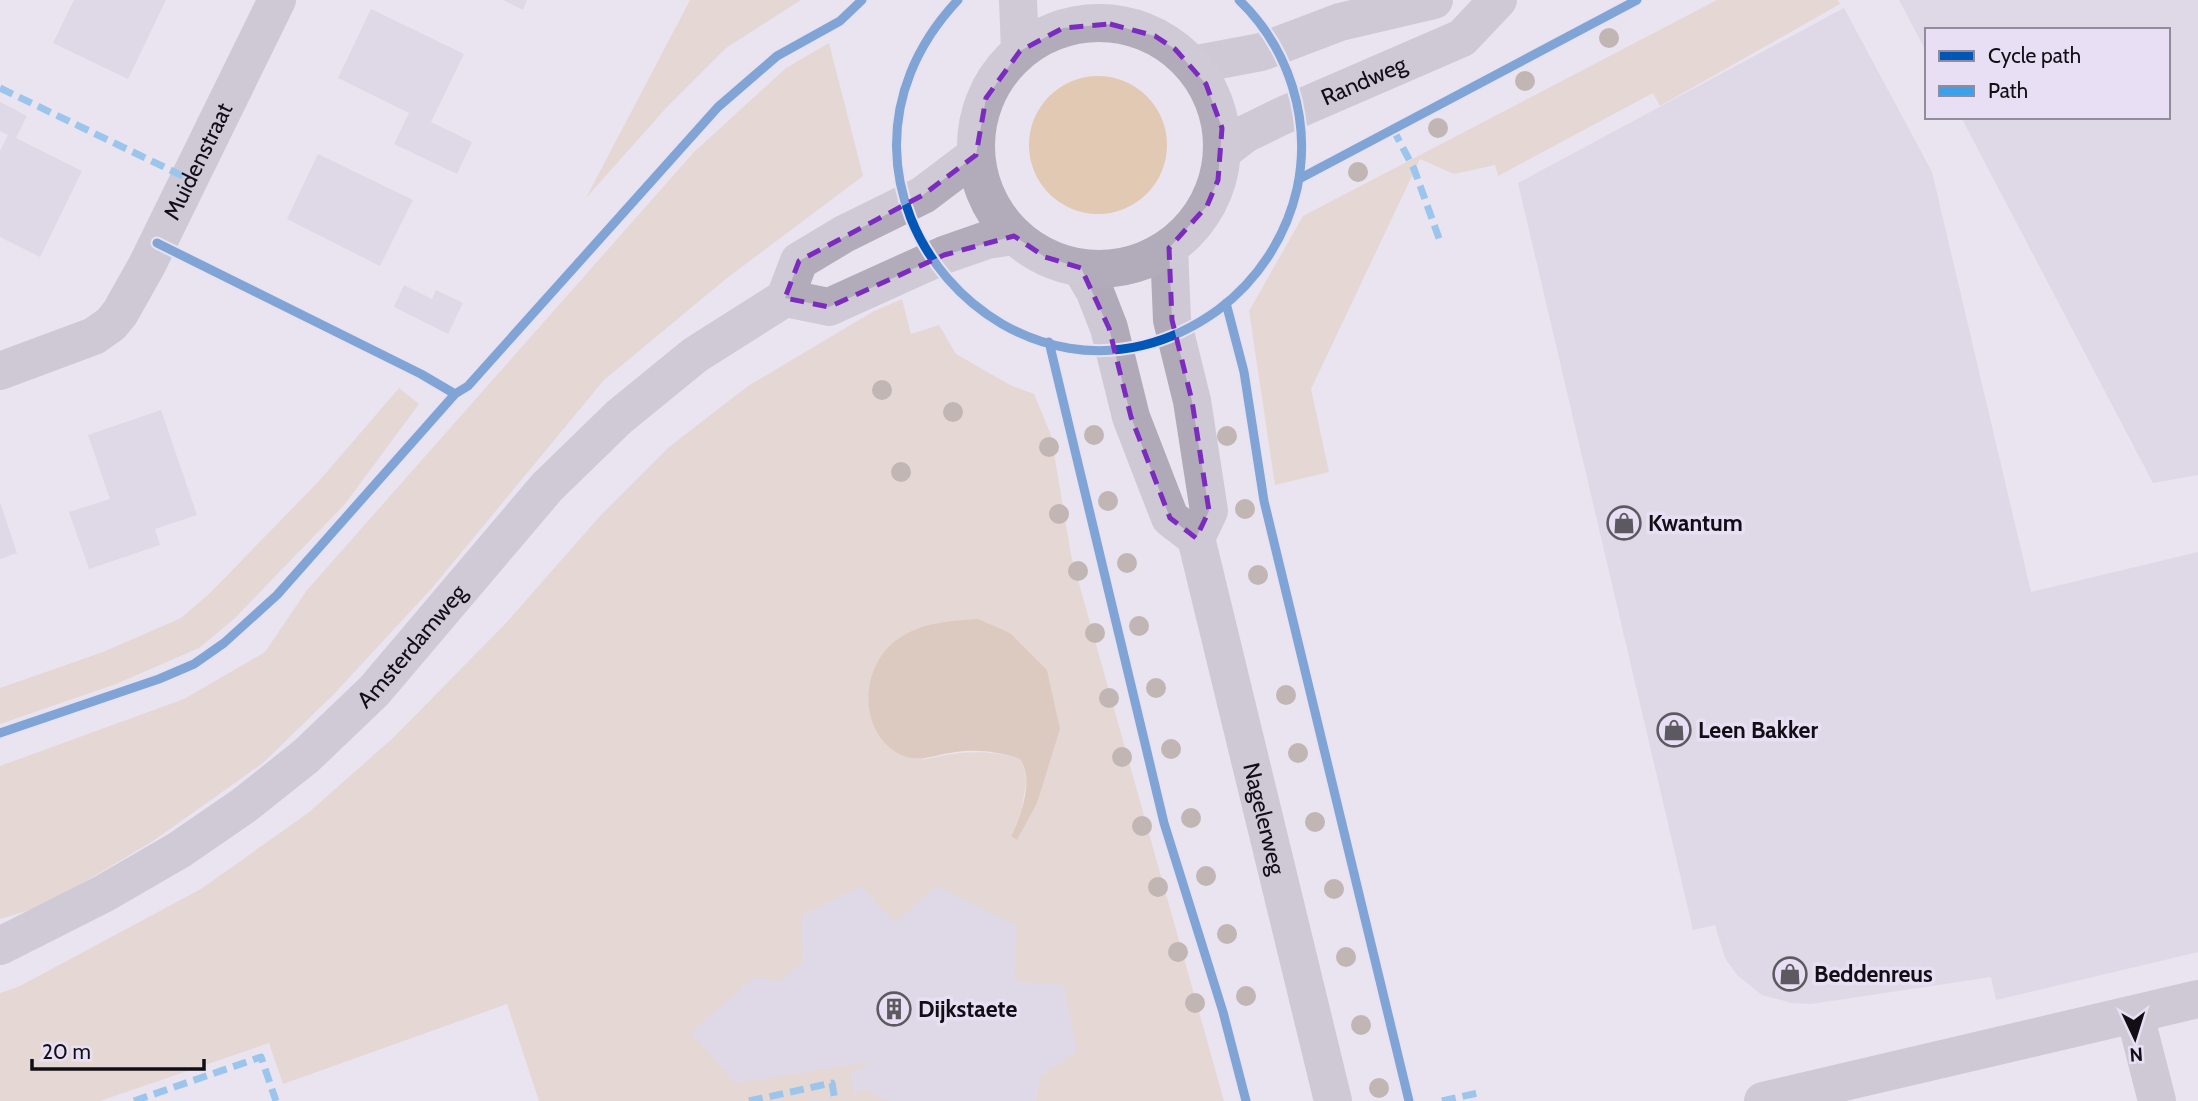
<svg xmlns="http://www.w3.org/2000/svg" width="2198" height="1101" font-family="Cabin,sans-serif">
<style>
.green{fill:#e1c9b4;fill-rule:evenodd}
.water{fill:#ccac89}
.building{fill:#d2cbdc}
.lines{fill:none;stroke-linecap:round;stroke-linejoin:round}
.minor{stroke:#b0a9b8;stroke-width:38}
.major{stroke:#b2abba;stroke-width:38}
.quiet{stroke:#3da1ea;stroke-width:7;stroke-dasharray:14 7;stroke-linecap:butt}
.cycleway-casing{stroke:#e8dff4;stroke-width:13}
.cycleway{stroke:#0057b8;stroke-width:9}
.tree{fill:#917f6c}
.marked{fill:none;stroke:#7b2cbf;stroke-width:5;stroke-dasharray:14 9;stroke-linejoin:round}
.labels{text-anchor:middle;stroke-width:7;stroke-linejoin:round;paint-order:stroke}
.street-label{font-size:23px;fill:#110e15;stroke:#e8dff4}
.poi-label{font-size:23px;font-weight:bold;fill:#110e15;stroke:#e8dff4;text-anchor:start}
</style>
<rect width="100%" height="100%" fill="#e9e4ef"/>
<path class="green" d="M690,0H801L726,48L667,107L586,198Z
M1717,0H1838L1840,4L1660,106L1653,93L1498,176L1495,165L1454,174L1420,159L1311,389L1329,472L1275,485L1249,311L1303,216Z
M829,43L863,176L727,278L604,380L432,588L335,693L263,763L153,841L46,905L0,919V766L184,699L265,652L307,590L694,152L786,68Z
M1029 145a69 69 0 1 1 138 0a69 69 0 1 1-138 0Z
M902,299L911,334L939,325L956,354L1010,385L1034,394L1051,435L1071,555L1224,1101H539L507,1004L283,1084L269,1043L100,1101H0V993L18,987L201,889L308,813L394,737L506,623L600,516L669,447L748,386L874,311ZM1047,670L1016,839L1011,836C1021,815 1034,780 1020,759C986,748 956,752 922,760Z
M399,388L419,404L345,504L234,619L199,648L116,684L0,724V688L103,652L181,618L210,593L319,481Z"/>
<path class="water" d="M978,619L1010,633L1047,670L1060,729L1037,803L1017,840L1011,836C1021,816 1035,780 1020,759C1000,752 977,749 956,752C936,754 919,764 899,754C855,729 861,661 901,637C924,622 951,621 978,619Z"/>
<path class="building" d="M74,0H166L128,79L53,43Z
M503,0H527L523,10Z
M1899,0H2198V475L2153,483L1961,117H2168V30H1927V53Z
M1844,8L1932,172L2031,592L2198,552V952L1996,1000L1991,977L1811,1004L1792,1003L1762,995L1737,975L1725,958L1715,925L1693,930L1518,183Z
M371,9L464,54L431,122L472,142L457,174L394,144L409,113L338,78Z
M0,102L27,116L16,138L82,171L40,257L0,237V151L8,135L0,131Z
M318,154L413,200L380,266L287,219Z
M404,285L432,299L436,290L463,303L448,334L394,307Z
M161,410L197,515L155,529L160,545L89,569L69,512L110,499L88,435Z
M0,502L17,553L0,559Z
M861,886L895,923L937,886L1017,926L1014,982L1064,985L1077,1051L1040,1076L1036,1101H889L865,1089L854,1094L850,1074L872,1062L736,1083L691,1033L755,977L781,981L803,962L801,916Z"/>
<g class="lines">
<g class="minor">
<path d="M1192,65L1261,52L1340,22L1434,0"/>
<path id="s1" d="M1223,151L1245,134L1282,116L1462,38L1498,0"/>
<path d="M1169,248L1172,320L1192,401L1209,511L1196,538"/>
<path id="s2" d="M1081,268L1095,292L1109,328L1131,417L1170,518L1196,538L1333,1101"/>
<path id="s3" d="M0,371L94,336L111,324L120,313L147,265L277,0"/>
<path d="M2135,1015L2157,1101"/>
<path d="M1763,1101L2198,999"/>
</g>
<g class="major">
<path d="M1018,0L1020,51"/>
<circle cx="1099" cy="146" r="123"/>
<path d="M785,298L829,307L944,255L987,240L1014,236"/>
<path id="s4" d="M0,946L103,894L179,850L243,806L306,756L374,691L547,487L619,417L695,355L785,298L799,261L844,234L923,195L976,155"/>
</g>
<path class="quiet" d="M0,88L189,179
M1393,129L1414,169L1440,241
M134,1101L261,1057L276,1101
M749,1101L832,1083L835,1101
M1442,1101L1478,1093"/>
<defs>
<path id="cycleway" d="M958,0C782,187 1020,453 1218,310C1258,280 1286,237 1297,189C1312,120 1289,48 1239,0
M1299,179L1637,0
M157,243L421,374L455,394
M1226,303L1244,372L1264,501L1409,1101
M1049,342L1164,823L1223,1012L1246,1101
M0,733L159,679L194,664L224,643L277,595L455,394L468,386L718,107L777,56L840,21L862,0"/>
</defs>
<use href="#cycleway" class="cycleway-casing"/>
<use href="#cycleway" class="cycleway"/>
</g>
<g class="tree">
<circle cx="1609" cy="38" r="10"/>
<circle cx="1525" cy="81" r="10"/>
<circle cx="1438" cy="128" r="10"/>
<circle cx="1358" cy="172" r="10"/>
<circle cx="882" cy="390" r="10"/>
<circle cx="953" cy="412" r="10"/>
<circle cx="1094" cy="435" r="10"/>
<circle cx="1227" cy="436" r="10"/>
<circle cx="1049" cy="447" r="10"/>
<circle cx="901" cy="472" r="10"/>
<circle cx="1108" cy="501" r="10"/>
<circle cx="1245" cy="509" r="10"/>
<circle cx="1059" cy="514" r="10"/>
<circle cx="1127" cy="563" r="10"/>
<circle cx="1078" cy="571" r="10"/>
<circle cx="1258" cy="575" r="10"/>
<circle cx="1139" cy="626" r="10"/>
<circle cx="1095" cy="633" r="10"/>
<circle cx="1156" cy="688" r="10"/>
<circle cx="1286" cy="695" r="10"/>
<circle cx="1109" cy="698" r="10"/>
<circle cx="1171" cy="749" r="10"/>
<circle cx="1298" cy="753" r="10"/>
<circle cx="1122" cy="757" r="10"/>
<circle cx="1191" cy="818" r="10"/>
<circle cx="1315" cy="822" r="10"/>
<circle cx="1142" cy="826" r="10"/>
<circle cx="1206" cy="876" r="10"/>
<circle cx="1158" cy="887" r="10"/>
<circle cx="1334" cy="889" r="10"/>
<circle cx="1227" cy="934" r="10"/>
<circle cx="1178" cy="952" r="10"/>
<circle cx="1346" cy="957" r="10"/>
<circle cx="1246" cy="996" r="10"/>
<circle cx="1195" cy="1003" r="10"/>
<circle cx="1361" cy="1025" r="10"/>
<circle cx="1379" cy="1088" r="10"/>
</g>
<path d="M0 0H2198V1101H0ZM1110,24L1155,36L1175,49L1206,84L1222,128L1218,180L1207,206L1169,248L1172,320L1192,401L1209,511L1196,538L1170,518L1131,417L1109,328L1081,268L1045,257L1014,236L944,255L829,307L785,298L799,261L923,195L976,155L986,98L1020,51L1063,28Z" fill="#e9e4ef" fill-opacity=".55" fill-rule="evenodd"/>
<path class="marked" d="M1110,24L1155,36L1175,49L1206,84L1222,128L1218,180L1207,206L1169,248L1172,320L1192,401L1209,511L1196,538L1170,518L1131,417L1109,328L1081,268L1045,257L1014,236L944,255L829,307L785,298L799,261L923,195L976,155L986,98L1020,51L1063,28Z"/>
<defs>
<symbol id="shop-ring" viewBox="-11 -11 22 22"><circle r="9.5" fill="#e8dff4" stroke="#5d5961" stroke-width="1.5"/><path d="M-5-2.5h2.3a2.7 3.5 0 0 1 5.4 0H5L5.5 6h-11ZM-1.5-2.5h3a1.5 2.3 0 0 0-3 0Z" fill="#5d5961"/></symbol>
<symbol id="building-ring" viewBox="-11 -11 22 22"><circle r="9.5" fill="#e8dff4" stroke="#5d5961" stroke-width="1.5"/><path d="M-4-6H4V6H1V3H-1V6H-4ZM-2.5-4.3h1.7v1.8h-1.7ZM.8-4.3h1.7v1.8H.8ZM-2.5-1h1.7V.8h-1.7ZM.8-1h1.7V.8H.8Z" fill="#5d5961"/></symbol>
</defs>
<g fill-rule="evenodd">
<use href="#shop-ring" x="1605" y="504" width="38" height="38"/>
<use href="#shop-ring" x="1655" y="711" width="38" height="38"/>
<use href="#shop-ring" x="1771" y="955" width="38" height="38"/>
<use href="#building-ring" x="875" y="990" width="38" height="38"/>
</g>
<g class="labels">
<g class="street-label">
<text dy="8" stroke="none"><textPath href="#s1" startOffset="158">Randweg</textPath></text>
<text dy="8" stroke="none"><textPath href="#s3" startOffset="306">Muidenstraat</textPath></text>
<text dy="8" stroke="none"><textPath href="#s4" startOffset="514">Amsterdamweg</textPath></text>
<text dy="8" stroke="none"><textPath href="#s2" startOffset="588">Nagelerweg</textPath></text>
</g>
<g class="poi-label">
<text x="1648" y="531">Kwantum</text>
<text x="1698" y="738">Leen Bakker</text>
<text x="1814" y="982">Beddenreus</text>
<text x="918" y="1017">Dijkstaete</text>
</g>
</g>
<rect x="1925" y="28" width="245" height="91" fill="#e8dff4" stroke="#928b9b" stroke-width="2"/>
<rect x="1939" y="51" width="35" height="10" fill="#0057b8" stroke="#928b9b" stroke-width="2"/>
<text x="1988" y="63" font-size="21" fill="#110e15">Cycle path</text>
<rect x="1939" y="86" width="35" height="10" fill="#3da1ea" stroke="#928b9b" stroke-width="2"/>
<text x="1988" y="98" font-size="21" fill="#110e15">Path</text>
<g transform="translate(2135 1038) rotate(176)" stroke="#e8dff4" stroke-width="5" paint-order="stroke">
<path d="M0-5L12 26L0 18L-12 26Z" fill="#110e15"/>
<text y="-10" font-size="19" font-weight="bold" text-anchor="middle" fill="#110e15">N</text>
</g>
<path d="M32 1059v10h172v-10" fill="none" stroke="#110e15" stroke-width="3.5"/>
<text x="42" y="1059" font-size="21" fill="#110e15" stroke="#e8dff4" stroke-width="5" paint-order="stroke">20 m</text>
</svg>
